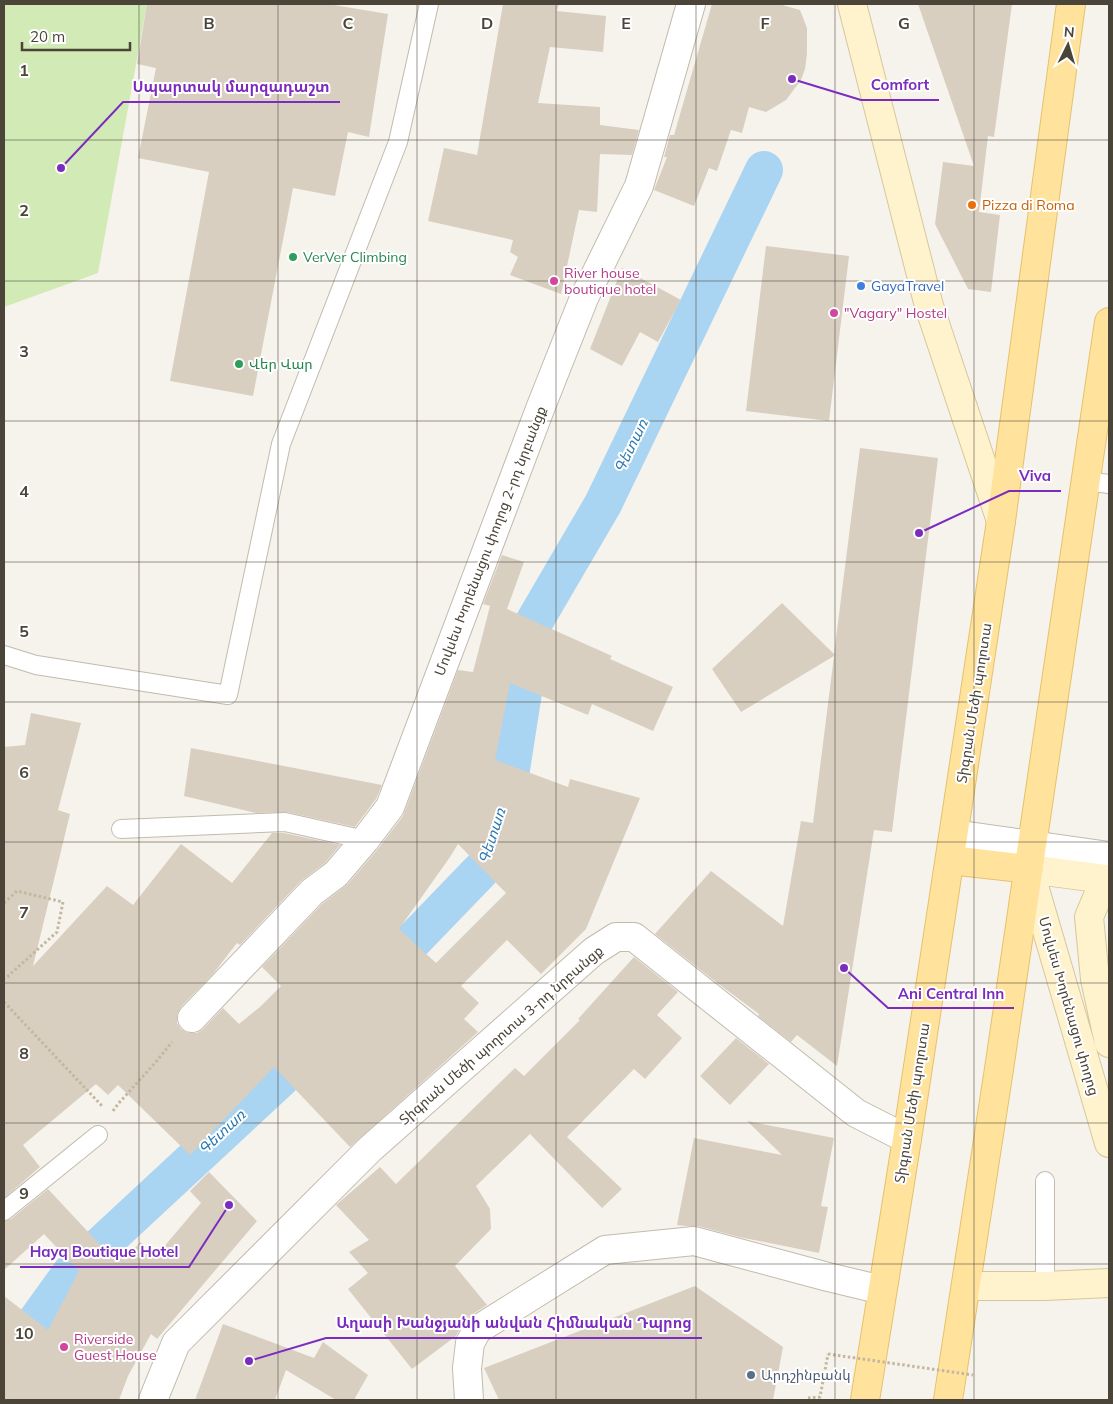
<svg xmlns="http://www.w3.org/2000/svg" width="1113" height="1404" font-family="Mulish,'Noto Sans Armenian',sans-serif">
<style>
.green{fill:#d2eab5}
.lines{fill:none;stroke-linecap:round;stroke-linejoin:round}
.canal{stroke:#a9d4f2;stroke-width:38}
.building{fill:#d8cfc1;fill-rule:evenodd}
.service-casing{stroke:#c2bbae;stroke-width:20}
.minor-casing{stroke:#c2bbae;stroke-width:30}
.tertiary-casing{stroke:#c2bbae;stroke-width:30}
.secondary-casing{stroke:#d6c79b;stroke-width:30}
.primary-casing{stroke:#e6c16a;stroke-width:30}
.path{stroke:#c4b79f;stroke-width:3;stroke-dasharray:2.5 2.5;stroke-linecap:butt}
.service{stroke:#fff;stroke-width:18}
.minor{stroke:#fff;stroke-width:28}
.tertiary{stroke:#fff;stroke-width:28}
.secondary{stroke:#fff3cd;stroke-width:28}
.primary{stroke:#ffe39c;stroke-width:28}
.path-bridge{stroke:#c4b79f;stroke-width:3;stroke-dasharray:2.5 2.5;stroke-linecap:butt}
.grid{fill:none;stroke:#4b4439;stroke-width:1;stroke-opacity:0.55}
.food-dot{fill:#e8710a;stroke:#fff;stroke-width:2}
.leisure-dot{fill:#2e9e5b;stroke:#fff;stroke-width:2}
.hotel-dot{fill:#d1479c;stroke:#fff;stroke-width:2}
.shop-dot{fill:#3f7fe0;stroke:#fff;stroke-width:2}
.service-dot{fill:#5c6f8a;stroke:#fff;stroke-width:2}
.labels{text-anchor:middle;stroke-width:4;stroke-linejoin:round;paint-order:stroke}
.food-label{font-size:14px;fill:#c56008;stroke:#fff;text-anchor:start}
.leisure-label{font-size:14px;fill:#27864d;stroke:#fff;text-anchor:start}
.hotel-label{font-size:14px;fill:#b23c85;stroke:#fff;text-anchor:start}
.shop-label{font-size:14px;fill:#366cbe;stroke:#fff;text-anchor:start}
.street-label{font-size:14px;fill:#4b4439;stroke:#fff}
.service-label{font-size:14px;fill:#4e5e75;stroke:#fff;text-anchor:start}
.water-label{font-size:15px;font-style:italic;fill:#2e7ab2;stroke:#fff}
.grid-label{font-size:16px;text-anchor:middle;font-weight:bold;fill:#4b4439;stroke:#fff;stroke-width:4;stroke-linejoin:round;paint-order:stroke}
.leader{fill:none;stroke:#7b2cbf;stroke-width:2}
.callout-dot{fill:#7b2cbf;stroke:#fff;stroke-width:2}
.callout-label{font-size:15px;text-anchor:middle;font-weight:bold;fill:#7b2cbf;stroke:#fff;stroke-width:4;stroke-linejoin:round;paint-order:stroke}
</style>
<rect width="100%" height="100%" fill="#f6f3ec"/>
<path class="green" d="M4,4H147L98,273L4,307Z"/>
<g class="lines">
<path class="canal" d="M377,978L486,865L509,782L534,622L603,504L764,170
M4,1366L71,1273L281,1078L318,1039"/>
</g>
<path class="building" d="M147,4H328L388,14L369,137L348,132L335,196L293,188L253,396L170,381L209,172L138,158L156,68L137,64Z
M503,4H559L557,11L606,16L603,52L550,47L538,103L600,107V125L639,130L632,155L600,154L597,212L579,210L561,294L510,275L518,257L510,252L513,240L428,221L444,148L477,155Z
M712,4H779L800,10L807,28V54L805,69L801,80L786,100L766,112L749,107L742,133L731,130L717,171L709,168L694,206L654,190L667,157H664L670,135H674Z
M918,4H1012L994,137L988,136L979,212L1000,215L991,292L968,289L935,224L943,162L974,166Z
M766,246L849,256L829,421L746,411Z
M622,268L681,300L658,342L640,332L622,366L590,349Z
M860,448L938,458L892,832L874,830L837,1066L797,1035L791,1042L758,1016L759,1014L716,982L655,934L711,871L783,926L801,821L813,823L834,656L741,712L712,669L782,603L834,654Z
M502,555L524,562L507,609L612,656L610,659L673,687L653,731L592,704L588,715L510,683L495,760L568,787L570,779L640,798L586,929L541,974L507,940L461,986L479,1003L464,1019L478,1032L350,1147L274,1067L190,1155L118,1085L108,1095L96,1084L23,1145L40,1167L4,1198V747L25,745L31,713L81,723L58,810L70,814L33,966L107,886L133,905L181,844L232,883L272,833H284L340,845L325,863L301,881L240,945L237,943L213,974L181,1007L177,1015V1023L181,1029L189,1033H197L203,1029L223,1008L239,1024L261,1006L281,986L262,967L322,904L348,884L377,850L403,816L458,670L473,672L490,606L483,604ZM458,844L506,893L436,963L399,929L450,857Z
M191,748L382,785L376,799L355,827L287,812L256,813L184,796Z
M634,957L678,992L657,1015L682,1038L645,1079L634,1069L567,1137L622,1189L602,1208L530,1134L476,1186L490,1209L491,1229L455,1266L487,1305L468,1317L463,1323L456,1336L412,1369L348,1289L368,1273L349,1252L369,1240L336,1205L380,1167L396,1184L515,1068L524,1076L580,1020L578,1019Z
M736,1038L769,1064L730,1105L700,1076Z
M747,1121L834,1138L821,1206L828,1207L819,1253L739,1237L698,1226H685L677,1225L694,1138L782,1155Z
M209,1172L257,1221L157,1339L151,1334L128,1376L119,1400H4V1296L48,1330L79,1271L44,1234L4,1270V1221L11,1219L48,1189L106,1251L109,1247L125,1260L140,1242L156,1256L201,1203L190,1191Z
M695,1286L783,1347L773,1400H499L484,1368Z
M223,1324L314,1358L323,1342L368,1375L354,1400H336L286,1370L275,1400H195Z"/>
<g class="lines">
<defs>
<path id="service" d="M1086,481L1109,484
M4,655L36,665L228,695L281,444L398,142L429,4
M121,829L285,822L365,840
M4,1211L98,1135
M1045,1286V1181"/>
<path id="minor" d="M192,1018L312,892L336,874L365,840L390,807L540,409L584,298L639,186L691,4
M153,1400L176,1343L370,1149L594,951L616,937H634L856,1113L907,1139
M469,1400L467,1368L470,1343L477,1330L605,1250L694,1241L828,1277L882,1290"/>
<path id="tertiary" d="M954,834L1109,856"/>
<path id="secondary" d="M852,4L929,306L1001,521
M1109,1043L1095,979L1089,917L1105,879L1029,869L1109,1143
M967,1286H1045L1109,1283"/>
<path id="primary" d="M950,860L1029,869
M865,1400L907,1139L1001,521L1071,4
M948,1400L999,1069L1109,322"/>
</defs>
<use href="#service" class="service-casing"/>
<use href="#minor" class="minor-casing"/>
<use href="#tertiary" class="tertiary-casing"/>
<use href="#secondary" class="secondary-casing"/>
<use href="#primary" class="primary-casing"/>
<path class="path" d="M4,903L17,891L63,902L57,932L7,977L4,978
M4,1002L103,1107
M113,1111L118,1104L155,1063L172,1042
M808,1398L820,1397L828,1354"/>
<use href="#service" class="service"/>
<use href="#minor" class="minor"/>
<use href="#tertiary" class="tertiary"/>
<use href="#secondary" class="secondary"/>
<use href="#primary" class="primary"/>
<path class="path-bridge" d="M828,1354L973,1375"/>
</g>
<path class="grid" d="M139,4V1400M278,4V1400M417,4V1400M556,4V1400M696,4V1400M835,4V1400M974,4V1400M4,140H1109M4,281H1109M4,421H1109M4,562H1109M4,702H1109M4,842H1109M4,983H1109M4,1123H1109M4,1264H1109"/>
<circle class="food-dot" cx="972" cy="205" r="5"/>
<g class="leisure-dot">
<circle cx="293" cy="257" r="5"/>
<circle cx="239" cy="364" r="5"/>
</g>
<g class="hotel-dot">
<circle cx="554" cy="281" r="5"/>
<circle cx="834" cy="313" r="5"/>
<circle cx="64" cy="1347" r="5"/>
</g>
<circle class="shop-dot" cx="861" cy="286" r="5"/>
<circle class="service-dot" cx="751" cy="1375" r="5"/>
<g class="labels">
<g class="food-label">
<text x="982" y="210">Pizza di Roma</text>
</g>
<g class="leisure-label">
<text x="303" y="262">VerVer Climbing</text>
<text x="249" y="369">Վեր Վար</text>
</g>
<g class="hotel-label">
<text x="564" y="278">River house<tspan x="564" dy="16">boutique hotel</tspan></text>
<text x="844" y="318">"Vagary" Hostel</text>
<text x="74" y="1344">Riverside<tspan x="74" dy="16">Guest House</tspan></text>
</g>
<g class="shop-label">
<text x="871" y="291">GayaTravel</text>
</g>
<g class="street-label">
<text transform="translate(490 541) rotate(-69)" y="5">Մովսես Խորենացու փողոց 2-րդ նրբանցք</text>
<text transform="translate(974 703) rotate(-81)" y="5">Տիգրան Մեծի պողոտա</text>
<text transform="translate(1069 1006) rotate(74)" y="5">Մովսես Խորենացու փողոց</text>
<text transform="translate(501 1035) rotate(-41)" y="5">Տիգրան Մեծի պողոտա 3-րդ նրբանցք</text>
<text transform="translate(912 1103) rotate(-81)" y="5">Տիգրան Մեծի պողոտա</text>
</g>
<g class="service-label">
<text x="761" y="1380">Արդշինբանկ</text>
</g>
<g class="water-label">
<text transform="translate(631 446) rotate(-64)" y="5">Գետառ</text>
<text transform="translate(492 836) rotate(-72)" y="5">Գետառ</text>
<text transform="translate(222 1132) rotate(-43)" y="5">Գետառ</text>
</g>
</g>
<g class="grid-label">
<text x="209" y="29">B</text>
<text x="348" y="29">C</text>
<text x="487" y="29">D</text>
<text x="626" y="29">E</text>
<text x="765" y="29">F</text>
<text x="904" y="29">G</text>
<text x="24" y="76">1</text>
<text x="24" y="216">2</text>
<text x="24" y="357">3</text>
<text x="24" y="497">4</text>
<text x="24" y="637">5</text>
<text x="24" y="778">6</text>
<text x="24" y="918">7</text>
<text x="24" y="1059">8</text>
<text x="24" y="1199">9</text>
<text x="24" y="1339">10</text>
</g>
<path class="leader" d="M792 79L861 100H939M61 168L123 102H340M919 533L1009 491H1061M844 968L888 1008H1014M229 1205L189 1267H20M249 1361L326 1338H702"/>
<g class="callout-dot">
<circle cx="792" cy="79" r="5"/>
<circle cx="61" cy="168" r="5"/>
<circle cx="919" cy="533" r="5"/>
<circle cx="844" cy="968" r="5"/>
<circle cx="229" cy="1205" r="5"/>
<circle cx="249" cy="1361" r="5"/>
</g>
<g class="callout-label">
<text x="900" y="90">Comfort</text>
<text x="231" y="92">Սպարտակ մարզադաշտ</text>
<text x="1035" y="481">Viva</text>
<text x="951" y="999">Ani Central Inn</text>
<text x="104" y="1257">Hayq Boutique Hotel</text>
<text x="514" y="1328">Աղասի Խանջյանի անվան Հիմնական Դպրոց</text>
</g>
<rect width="1113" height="1404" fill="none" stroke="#4b4439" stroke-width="10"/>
<g transform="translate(1068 45) rotate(5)" stroke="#ffffff" stroke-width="4" paint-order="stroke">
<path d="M0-4L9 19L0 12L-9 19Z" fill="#4b4439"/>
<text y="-8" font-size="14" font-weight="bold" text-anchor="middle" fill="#4b4439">N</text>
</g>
<path d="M22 42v8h108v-8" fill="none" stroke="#4b4439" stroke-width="2.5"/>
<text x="30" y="42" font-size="15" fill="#4b4439" stroke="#ffffff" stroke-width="4" paint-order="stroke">20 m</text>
</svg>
